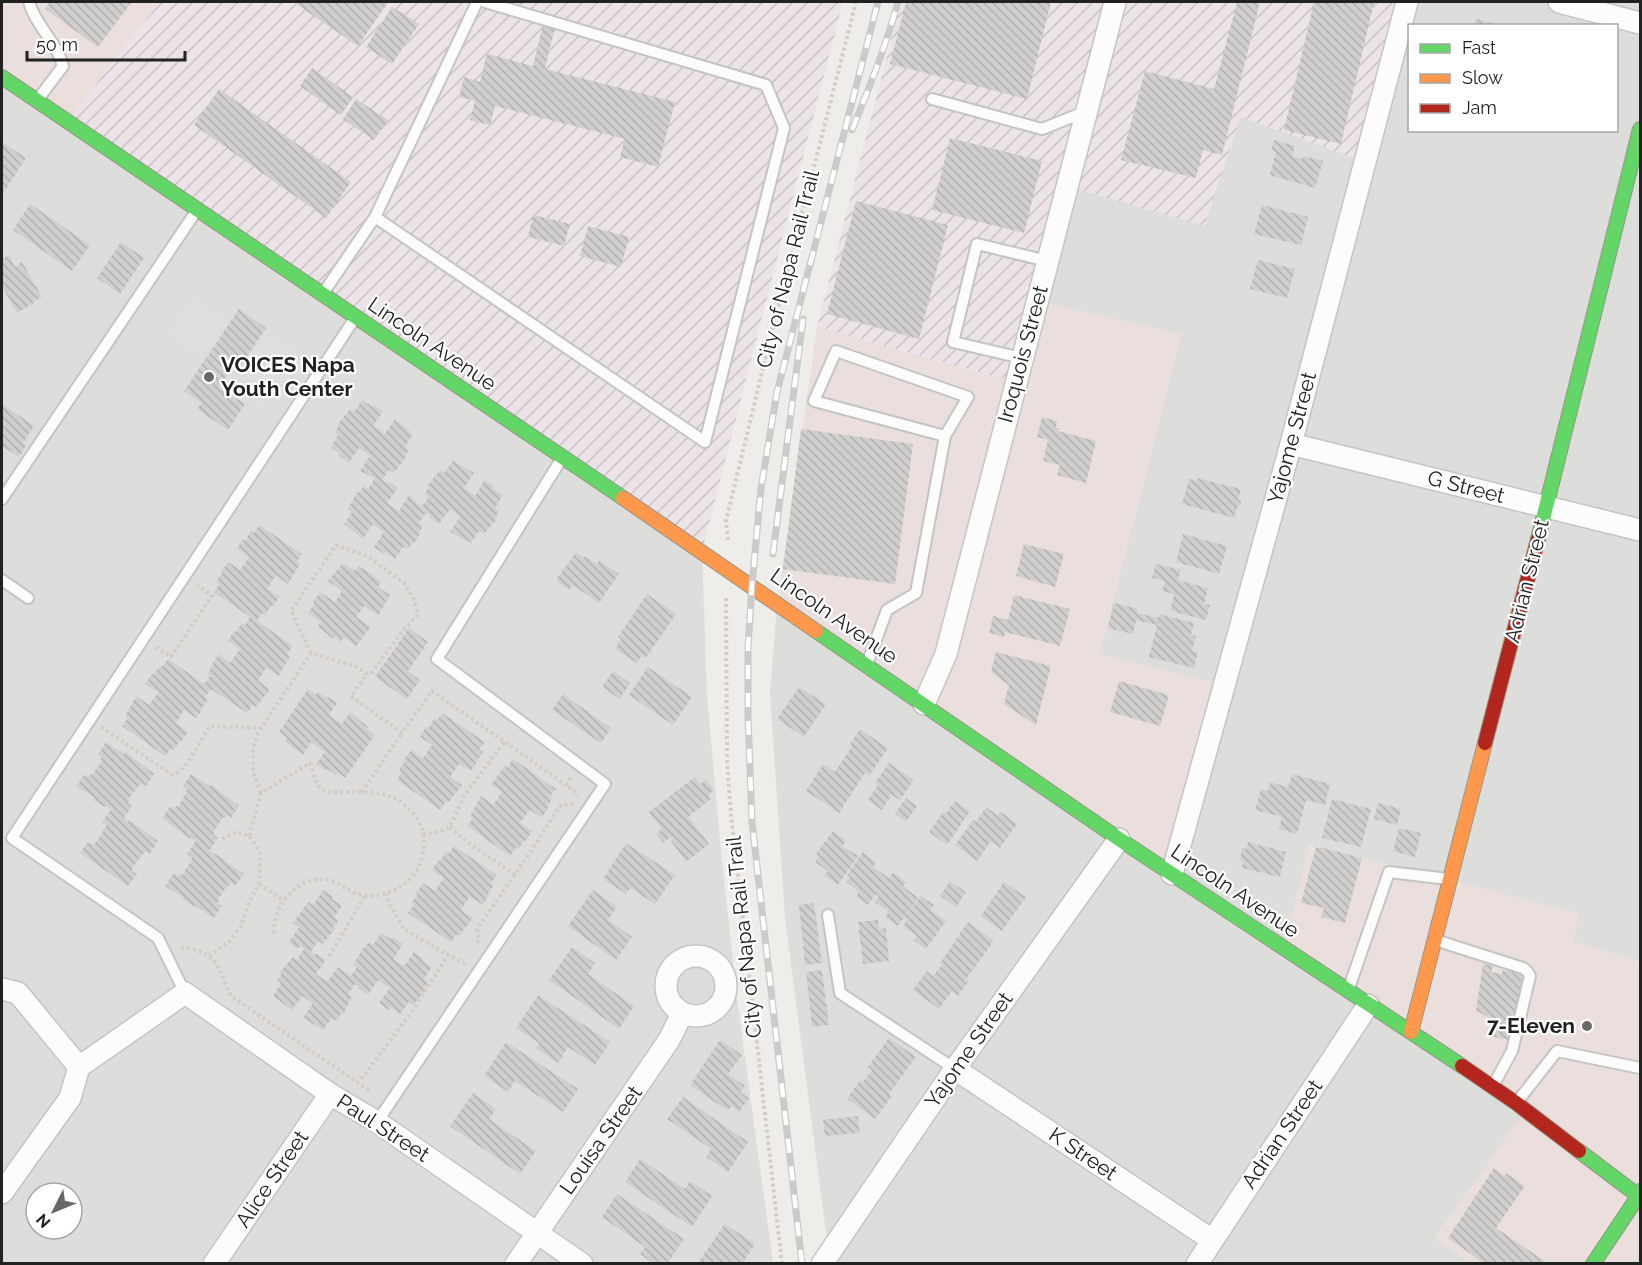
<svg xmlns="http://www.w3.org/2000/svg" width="1642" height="1265" font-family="Raleway,sans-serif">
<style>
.residential{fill:#dddddb;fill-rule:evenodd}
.commercial{fill:#ebdfdd}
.industrial{fill:url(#industrial-furrows)}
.parking{fill:#dfdedd}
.building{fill:url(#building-back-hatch)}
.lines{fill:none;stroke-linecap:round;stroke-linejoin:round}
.lane-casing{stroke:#c4c4c2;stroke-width:14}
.street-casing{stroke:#c4c4c2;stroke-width:24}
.fast-casing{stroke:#959783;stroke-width:16}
.slow-casing{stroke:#959783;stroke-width:16}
.jam-casing{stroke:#959783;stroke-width:16}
.path{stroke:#d6cbc9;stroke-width:4;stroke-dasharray:3 3;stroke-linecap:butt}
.lane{stroke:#fcfcfc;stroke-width:10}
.street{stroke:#fcfcfc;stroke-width:21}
.fast{stroke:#63d668;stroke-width:14}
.slow{stroke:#ff974d;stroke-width:14}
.jam{stroke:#b3261e;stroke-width:14}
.rail-casing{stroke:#cbcbcb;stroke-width:7}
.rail{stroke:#fff;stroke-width:4.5;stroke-dasharray:14;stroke-linecap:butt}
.poi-dot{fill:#696867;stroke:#fff;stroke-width:2}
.labels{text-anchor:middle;stroke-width:4.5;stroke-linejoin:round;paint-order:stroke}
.street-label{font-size:21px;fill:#212121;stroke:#fff}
.poi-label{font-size:21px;font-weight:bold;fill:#212121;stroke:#fff;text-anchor:start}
</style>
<defs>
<pattern id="industrial-furrows" width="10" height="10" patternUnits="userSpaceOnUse" patternTransform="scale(1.5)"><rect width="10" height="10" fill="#ebe3e8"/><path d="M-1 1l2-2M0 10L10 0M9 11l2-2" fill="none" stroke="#c9c2c7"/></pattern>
<pattern id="building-back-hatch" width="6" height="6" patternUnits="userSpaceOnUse" patternTransform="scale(1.5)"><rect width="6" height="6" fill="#d1cfcd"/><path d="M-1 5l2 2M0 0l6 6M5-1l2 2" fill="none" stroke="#b3b1b0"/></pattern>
</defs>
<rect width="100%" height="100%" fill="#eeedea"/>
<path class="residential" d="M1407,2H1640V961L1572,942L1579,914L1526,1111L1435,1238L1471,1263H830L785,918L770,693L777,604L1099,655L1181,335L1036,301L1067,186L1240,117ZM1410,26H1616V130H1410Z
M2,77L702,551L707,695L721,851L737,999L773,1263H2ZM36,1193H72V1229H36Z"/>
<path class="commercial" d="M2,2H160L115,58L69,122L2,77Z
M1036,301L1181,334L1099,654L1224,685L1172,874L777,604L817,327L1015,382Z
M1309,844L1579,913L1573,942L1640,961V1263H1471L1435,1239L1525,1111L1284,949Z"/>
<path class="industrial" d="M160,2H843L702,551L69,122L115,58Z
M901,2H1407L1365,162L1241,117L1204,226L1067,186L1015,382L817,327Z"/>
<path class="parking" d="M194,298L228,321L203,358L169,335Z
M266,331L298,353L262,404L231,382Z"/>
<path class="building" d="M50,2H132L98,47L45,9Z
M293,2H384L387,4L358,46Z
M906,2H1051L1027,99L890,64Z
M1237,2H1260L1222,155L1203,150L1196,178L1121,160L1145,71L1214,89Z
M1314,2H1374L1341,144L1284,130Z
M392,7L419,24L392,64L366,47Z
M1476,19L1500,25V26H1474Z
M543,25L555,27L545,69L675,102L658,167L620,157L625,139L495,106L490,125L470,120L475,101L459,97L464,77L480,82L487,54L533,66Z
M312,68L353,97L341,115L300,86Z
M219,89L351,182L326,218L194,125Z
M356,99L388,120L374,140L343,119Z
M950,138L1042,161L1024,233L932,210Z
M1274,140L1295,146L1292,156L1302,159L1303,156L1323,161L1315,188L1270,175L1276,152L1271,150Z
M2,142L26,158L2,195Z
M856,201L948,225L919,339L827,314Z
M30,204L90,245L72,271L13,230Z
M1262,205L1308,217L1301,245L1254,234Z
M533,215L570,224L564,246L528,237Z
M588,226L629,237L621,267L580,256Z
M121,242L144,258L120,294L97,278Z
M9,255L15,267L22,262L42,297L33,302L34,303L17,313L2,286V259Z
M1258,260L1295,269L1287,298L1250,289Z
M239,309L266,328L240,367L235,364L219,387L245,404L228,430L197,409L202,403L184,391Z
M362,400L373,407L374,405L383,411L373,426L385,434L395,419L413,434L405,447L409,450L405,456L406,457L394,473L389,470L382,480L386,483L388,481L398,488L387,503L399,511L409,495L421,507L429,497L424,494L429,487L427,486L440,470L444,473L453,461L474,473L464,488L475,496L485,480L494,487L493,489L503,495L495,508L499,511L495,518L497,519L484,534L479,531L471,543L450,532L460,517L450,509L439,524L429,517L430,515L426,513L419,523L423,526L419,533L420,534L414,543H412L408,549L403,547L395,559L385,552L384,554L374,547L384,532L373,524L363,539L344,524L352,512L348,509L357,492L359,493L364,486L368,489L375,478L360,471L370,456L359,448L349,463L339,456L340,454L331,448L338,435L334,432L339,426L337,425L350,409L354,412Z
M2,404L34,426L23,443L26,445L19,457L2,446Z
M1042,417L1057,421L1056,428H1059L1058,431L1096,441L1086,483L1057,475L1060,465L1043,461L1048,440L1037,437Z
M801,429L913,444L895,584L783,569Z
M1197,478L1241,489L1238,500L1241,501L1240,507L1238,506L1234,518L1182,504L1189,479L1197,481Z
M259,525L302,554L297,562L300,564L288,584L276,575L267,589L276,595L277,594L280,596L273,606L272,605L265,615L262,613L257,621L293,646L287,654L290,656L279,676L266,668L258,681L270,689L256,707L253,705L247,713L211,689L205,697L208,699L202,708L203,709L196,718L184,710L176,723L188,732L181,742L180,741L173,750L171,748L165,756L122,726L128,718L125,716L136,696L149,705L158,692L145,684L152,674L153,675L160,666L162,667L168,659L204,684L210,676L207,674L213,665L212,664L219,654L230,663L240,649L228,641L234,631L236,632L242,623L245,625L250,617L214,592L219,584L216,582L222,573L221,572L228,562L240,570L249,557L237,549L243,539L245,541L251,531L254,533Z
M1183,534L1227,546L1219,574L1176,562Z
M1024,544L1064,554L1055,587L1016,576Z
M576,552L584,558L585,556L597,564L599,560L619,574L599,603L573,585L569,590L556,580Z
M343,563L355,571L358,566L375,576L374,577L381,582L378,587L390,595L378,616L364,606L356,617L371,627L356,646L344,637L341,642L334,637L333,639L318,626L321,622L308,613L315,603L313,602L320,592L335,602L342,591L328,581Z
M1156,564L1181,570L1178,580L1208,588L1204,604L1210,605L1206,620L1170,611L1174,594L1162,591L1165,581L1152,578Z
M647,594L676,614L646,658L642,655L637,663L615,649L621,639L618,637Z
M1014,595L1070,609L1060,646L1005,632L1004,637L989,633L993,616L1008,620Z
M1114,603L1138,609L1137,613L1158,618L1159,614L1194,623L1191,635L1196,636L1192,651L1198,652L1194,668L1149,657L1157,625L1136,620L1133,634L1108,628Z
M409,628L428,642L408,671L420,680L407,699L375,677Z
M996,652L1051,666L1036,725L1004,704L1009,685L991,672Z
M648,667L692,697L673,725L629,695Z
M613,671L630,683L620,699L602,687Z
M1119,681L1169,695L1160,726L1110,712Z
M799,687L826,704L804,737L777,719Z
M308,689L316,695L318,692L327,698L328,697L337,703L329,715L342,724L350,712L368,727L366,729L375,735L345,778L338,772L336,775L327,769L326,771L316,764L325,752L311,742L303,755L285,741L287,738L279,732Z
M563,694L611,728L601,743L552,710Z
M442,713L485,742L479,750L483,752L471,771L459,764L450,777L462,785L448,803L446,801L440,810L397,780L402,772L399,770L405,761L404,760L411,750L423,758L432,745L420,737L426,727L428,729L434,719L437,721Z
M860,729L888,748L869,776L865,773L839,813L806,791L823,764L835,772L852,746L850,744Z
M106,742L124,754L126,752L154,774L146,786L141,783L139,786H138L129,799L130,800L128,803L132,806L124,818L128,822L129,820L158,841L150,854L145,851L133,867L132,871L137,874L128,886L80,853L88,842L93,845L96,842L105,828L107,825L102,822L111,809L106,806L105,807L93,800L95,798L76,786L85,774L89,777L91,774L92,775L102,761L100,760L102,757L98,754Z
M513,759L556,789L550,796L553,798L547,807L548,808L542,818L530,810L520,823L532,831L526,841L525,840L518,849L516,847L510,856L467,826L473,818L470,816L481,796L493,805L502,792L491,784L505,766L507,768Z
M889,763L914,780L900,800L892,795L882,810L868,800L878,785L875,783Z
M191,774L210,786L211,785L239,806L231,818L227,815L225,818L223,817L214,831L215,832L213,835L218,838L209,851L226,860L225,861L244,874L235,886L231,883L229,886L228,885L218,899L219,900L217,903L222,906L214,918L195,906L194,907L183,899L184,898L165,886L174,873L178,877L180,874L182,875L191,861L192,857L187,854L196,841L191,838L190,839L162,818L170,806L174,809L176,806L178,807L186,793L187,789L183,786Z
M1292,774L1330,784L1325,805L1306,800L1297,834L1279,829L1282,817L1255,810L1261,789L1268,791L1270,782L1288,787Z
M695,777L700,784L706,779L714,790L708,795L711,799L688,817L709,844L686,862L671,841L673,840L671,837L663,843L656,834L662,829L649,812Z
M906,798L917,806L906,822L895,814Z
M1332,799L1371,809L1361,847L1322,838Z
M955,801L970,811L947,845L929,832L943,812L946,813Z
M1378,803L1401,809L1397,825L1374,819Z
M986,807L998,816L1001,812L1017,824L1000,848L991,841L977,861L955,845L973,820L976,822Z
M1399,828L1421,833L1415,857L1393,851Z
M833,831L846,841L842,846L858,856L838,885L825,876L828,871L815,862L819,856L816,854Z
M1248,842L1286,852L1280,877L1242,868L1243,861L1240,860L1242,848L1246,849Z
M626,843L675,875L655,904L630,888L626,894L603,879Z
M454,846L497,875L491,883L494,885L488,894L489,895L483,905L470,896L461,910L473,918L459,936L457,934L451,942L408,913L414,905L411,903L418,894L416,893L423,883L435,891L444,878L432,870L439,860L440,861L446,852L448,854Z
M1316,847L1320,848V847L1362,858L1345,923L1321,917L1324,908L1301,903Z
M863,852L876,862L873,867L889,878L893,872L906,882L903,886L918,898L898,926L885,917L889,912L875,902L879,897L876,894L868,905L856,896L859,892L846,882L850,877L847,875Z
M950,881L966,892L956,907L940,896Z
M1004,882L1026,897L1002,931L981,916Z
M323,890L333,897L332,899L342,906L334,917L338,921L333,928L335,929L323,944L318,941L311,952L315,955L316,953L326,960L316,974L327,982L338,967L351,976L357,967L353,965L363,948H364L369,942L373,945L381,933L391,939L393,937L403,944L393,959L404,966L414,952L423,958L422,960L432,967L424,979L428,982L424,989L426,990L413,1005L409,1002L400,1014L391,1007L389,1010L379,1003L390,988L378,980L368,995L358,988L359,987L355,984L348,994L352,997L343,1014H341L336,1021L332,1018L323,1030L303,1018L313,1003L302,996L292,1010L273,996L281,983L277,980L282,973L280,972L293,957L297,960L304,949L300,946L298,949L289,942L299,927L293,923L308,902L313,905Z
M593,890L617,907L608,920L632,937L616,960L568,926Z
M921,896L934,905L931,910L946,921L926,949L913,940L917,936L903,926L907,920L904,918Z
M814,903L822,963L805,965L799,905Z
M878,920L879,929L886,928L889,961L863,964L858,922Z
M968,922L994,941L966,979L969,981L958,996L952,991L939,1009L913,990L927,971L933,976L942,965L940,963Z
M572,947L595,963L588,974L634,1006L619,1029L549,980Z
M1483,964L1493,966L1491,972L1502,974L1503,970L1524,974L1509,1040L1489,1036L1492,1020L1476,1010Z
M822,970L829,1025L812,1027L806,972Z
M538,995L610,1042L595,1065L568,1047L558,1063L536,1048L539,1043L516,1028Z
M889,1038L916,1057L889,1094L892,1096L875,1119L847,1099L860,1080L863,1082L872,1070L868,1067Z
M720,1040L742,1055L728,1074L745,1086L740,1092L749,1098L739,1112L731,1106L728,1111L690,1085Z
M506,1042L578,1089L563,1112L515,1081L508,1092L484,1076Z
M473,1093L496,1109L489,1119L536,1151L520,1174L450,1126Z
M683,1097L748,1142L728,1172L706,1157L711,1149L667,1119Z
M858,1116L860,1133L825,1136L823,1120Z
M640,1159L685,1189L690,1181L712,1196L692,1227L625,1182Z
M1494,1168L1504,1176L1506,1173L1525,1186L1496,1228L1549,1264H1485L1448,1238Z
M617,1194L684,1239L667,1264H654L640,1254L645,1247L602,1217Z
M725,1224L755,1244L742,1264H697Z"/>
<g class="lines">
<defs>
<path id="lane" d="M29,2C35,25 57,42 63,66L39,98
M932,99L1042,129L1087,111
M375,217L705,442L784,128L766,85L485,2
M324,292L375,217L477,2
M1022,358L953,342L977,244L1047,261
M2,499L197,210
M2,580L28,598
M867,664L887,610L916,593L945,436L814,401L836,351L968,397L945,436
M828,915L840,993L955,1069
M1435,940L1523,968L1527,971L1530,976L1512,1051L1494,1084
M1349,988L1389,872L1448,879
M185,993L158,938L12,838L355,318
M1517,1102L1557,1051L1640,1068
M377,1122L605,784L437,659L562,458"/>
<path id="street" d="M1559,2L1640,23
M1291,444L1640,530
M924,704L946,654L1115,2
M1172,874L1291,444L1407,2
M666 986a30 30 0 1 1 60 0a30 30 0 1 1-60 0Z
M2,989L18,993L79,1067
M955,1069L1212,1240
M2,1193L70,1098L79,1067L185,993L330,1094L377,1122L582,1264
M214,1264L330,1094
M516,1264L669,1040L682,1014
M822,1264L955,1069L1119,839
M1197,1264L1368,1005"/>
<path id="fast" d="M2,77L623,498
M1538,539L1640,129
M816,631L1119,839L1462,1066
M1579,1151L1640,1197
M1593,1264L1639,1195L1640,1191"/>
<path id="slow" d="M623,498L816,631
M1411,1032L1485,743"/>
<path id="jam" d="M1485,743L1538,539
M1462,1066L1516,1103L1579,1151"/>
</defs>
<use href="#lane" class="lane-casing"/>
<use href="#street" class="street-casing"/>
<use href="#fast" class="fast-casing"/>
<use href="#slow" class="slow-casing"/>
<use href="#jam" class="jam-casing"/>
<path class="path" d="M728,540L726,521L772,331L856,2
M726,598L727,761L731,814L782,1264
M156,647L171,657L212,596L197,585
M311,653L291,611L336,545L367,556L404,583L414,600L418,614L402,632L372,672L367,674
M101,727L173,775C188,769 201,739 210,726L260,728
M571,778L566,785L577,793V796
M362,792L402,733
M261,793L253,772V748L258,733L311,653L357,667L367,674L351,696L402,733L432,691L566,785
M450,827L466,841L515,875
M423,834L439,832L450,827L464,796L504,742
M249,836L261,793L310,763C314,772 313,784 324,790C331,793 339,792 346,792C376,792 396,791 416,817C426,831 426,848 420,864C411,888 378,902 355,893C344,889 334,879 322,879C298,879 279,900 275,922C274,927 273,930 275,935
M259,884L283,900
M386,893L390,905L404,929L448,955
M477,943L479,940L477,929L527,857L560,806L573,803
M181,948C187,947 193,949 199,951C223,961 220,977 231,996L358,1083
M209,956L229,942L241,927L249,902L259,884L260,852L249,836L237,832L222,839
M329,956L365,896
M369,1090L358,1083L414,1009L448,955L464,963L465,962"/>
<use href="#lane" class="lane"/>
<use href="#street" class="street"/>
<use href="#fast" class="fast"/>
<use href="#slow" class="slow"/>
<use href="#jam" class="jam"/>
<defs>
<path id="rail" d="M852,130C869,88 886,46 898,2
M773,554L803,319
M802,1264L752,822L748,716V647L752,585L761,488L777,392L878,2"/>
</defs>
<use href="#rail" class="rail-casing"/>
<use href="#rail" class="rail"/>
</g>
<g class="poi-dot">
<circle cx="209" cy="377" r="6"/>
<circle cx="1587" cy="1026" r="6"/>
</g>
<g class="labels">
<g class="street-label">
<text transform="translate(788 269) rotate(-76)" y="7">City of Napa Rail Trail</text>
<text transform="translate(432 344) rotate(34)" y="7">Lincoln Avenue</text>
<text transform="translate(1023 354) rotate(-75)" y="7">Iroquois Street</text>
<text transform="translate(1292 438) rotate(-75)" y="7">Yajome Street</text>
<text transform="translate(1466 487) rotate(14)" y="7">G Street</text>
<text transform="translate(1527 581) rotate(-76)" y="7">Adrian Street</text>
<text transform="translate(834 616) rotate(35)" y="7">Lincoln Avenue</text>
<text transform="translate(1235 891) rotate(34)" y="7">Lincoln Avenue</text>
<text transform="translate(744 937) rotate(-96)" y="7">City of Napa Rail Trail</text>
<text transform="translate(969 1050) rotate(-55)" y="7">Yajome Street</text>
<text transform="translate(383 1128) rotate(33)" y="7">Paul Street</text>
<text transform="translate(1282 1134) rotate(-56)" y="7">Adrian Street</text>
<text transform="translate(601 1140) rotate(-55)" y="7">Louisa Street</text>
<text transform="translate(1083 1154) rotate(34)" y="7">K Street</text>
<text transform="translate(272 1179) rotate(-56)" y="7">Alice Street</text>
</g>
<g class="poi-label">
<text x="221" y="372">VOICES Napa<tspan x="221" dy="24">Youth Center</tspan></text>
<text x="1575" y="1033" text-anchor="end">7-Eleven</text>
</g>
</g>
<rect width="1642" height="1265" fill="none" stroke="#212121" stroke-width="6"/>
<rect x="1408" y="24" width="210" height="108" fill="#ffffff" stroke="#a6a6a6" stroke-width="1.5"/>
<rect x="1420" y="44" width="30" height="9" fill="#63d668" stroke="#a6a6a6" stroke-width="1.5"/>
<text x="1462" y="54" font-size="18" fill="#212121">Fast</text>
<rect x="1420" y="74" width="30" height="9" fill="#ff974d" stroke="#a6a6a6" stroke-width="1.5"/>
<text x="1462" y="84" font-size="18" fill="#212121">Slow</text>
<rect x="1420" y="104" width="30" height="9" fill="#b3261e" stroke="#a6a6a6" stroke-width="1.5"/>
<text x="1462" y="114" font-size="18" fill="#212121">Jam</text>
<g transform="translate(54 1211) rotate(227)"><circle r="28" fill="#ffffff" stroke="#a6a6a6" stroke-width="1.5"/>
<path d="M0-4.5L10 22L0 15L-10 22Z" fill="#696867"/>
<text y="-9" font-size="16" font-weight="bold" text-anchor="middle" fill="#212121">N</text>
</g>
<path d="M27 51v9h158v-9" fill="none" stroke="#212121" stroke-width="3"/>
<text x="36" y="51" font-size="18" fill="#212121" stroke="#ffffff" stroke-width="4.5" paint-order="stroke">50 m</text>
</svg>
